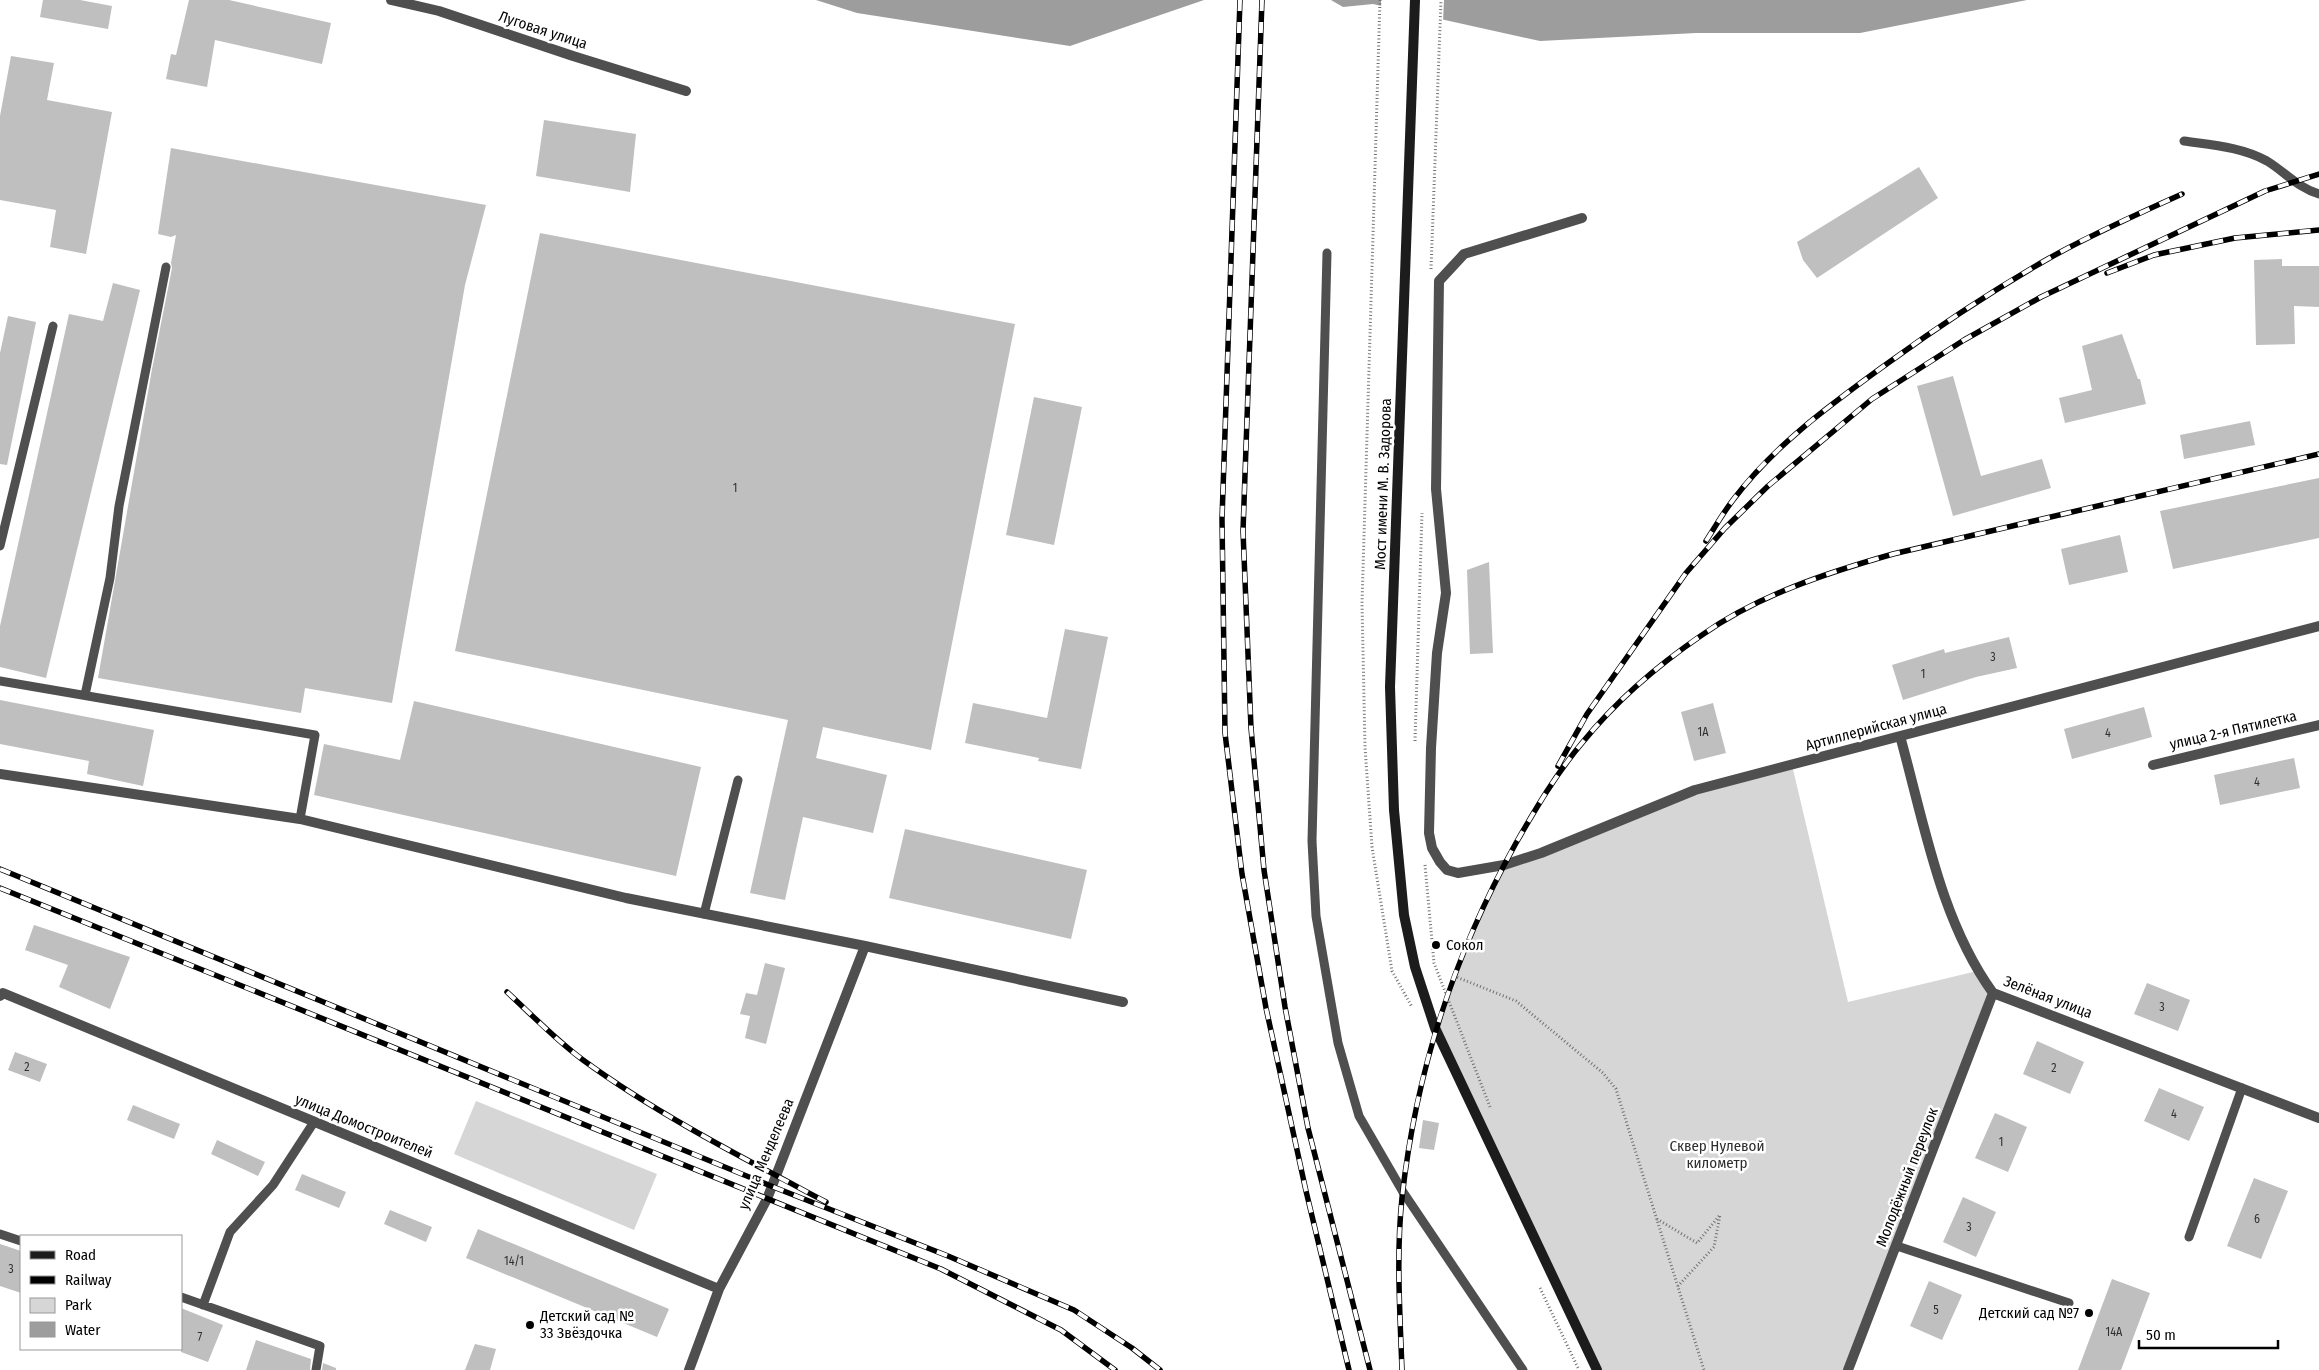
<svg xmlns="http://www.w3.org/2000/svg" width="2319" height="1370" font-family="'Fira Sans Condensed',sans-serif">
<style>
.green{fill:#d6d6d6}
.water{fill:#9d9d9d}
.pier{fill:#fff}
.building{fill:#bfbfbf}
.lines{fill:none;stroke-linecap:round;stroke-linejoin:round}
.path{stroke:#717171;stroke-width:3;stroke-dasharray:1 2.5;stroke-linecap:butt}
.lane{stroke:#4f4f4f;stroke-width:9}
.street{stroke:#4f4f4f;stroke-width:10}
.secondary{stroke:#1c1c1c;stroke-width:10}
.rail-casing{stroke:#000;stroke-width:5.5}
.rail{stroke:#fff;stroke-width:4;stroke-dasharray:11;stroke-linecap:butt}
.poi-dot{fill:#000;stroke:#fff;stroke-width:2}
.labels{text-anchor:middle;stroke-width:5;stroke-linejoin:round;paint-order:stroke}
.number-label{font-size:12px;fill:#303030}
.street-label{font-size:15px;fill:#000;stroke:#fff}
.poi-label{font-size:15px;fill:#000;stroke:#fff;text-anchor:start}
.park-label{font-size:15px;fill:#2d2d2d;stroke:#fff}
</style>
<rect width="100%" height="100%" fill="#fff"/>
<path class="green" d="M1792,765L1848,1002L1977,971L1993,993L1848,1370H1597L1435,1028L1467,941L1504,865L1695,790Z
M476,1101L657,1174L634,1230L454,1154Z"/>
<path class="water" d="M816,0H1204L1070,46L857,13Z
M1331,0H2027L1860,33H1696L1540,41L1373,4L1343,7Z"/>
<path class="pier" d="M1381,0H1444L1443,22L1381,8Z"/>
<path class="building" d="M43,0H80L112,6L108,29L40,17Z
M189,0H229L331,23L322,64L215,40L207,87L166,79L171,54L176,55Z
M11,56L54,63L47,100L112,112L86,254L50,247L56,210L0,200V116Z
M544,120L636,134L630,192L536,176Z
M171,148L486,205L465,285L392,703L305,688L301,713L98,678L152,369L172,268L171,263L176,235L171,237L158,234Z
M1919,167L1938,198L1817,278L1803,260L1797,242Z
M540,233L1015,324L931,750L823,727L816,758L887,775L873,833L803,817L785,900L750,893L788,720L455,651Z
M2282,259V266H2319V307L2294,306L2295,344L2256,345L2254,260Z
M113,283L140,290L46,678L0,667V626L69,314L103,321Z
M8,316L36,322L7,465L0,464V353Z
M2122,334L2138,379H2140L2146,404L2065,423L2059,398L2092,390L2082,346Z
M1953,376L1981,476L2042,459L2051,488L1953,516L1917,386Z
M1034,397L1082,407L1054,545L1006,535Z
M2250,421L2255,445L2184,459L2180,435Z
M2319,478V538L2173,569L2160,511Z
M2120,535L2128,572L2069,585L2061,549Z
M1489,562L1493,653L1470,654L1467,570Z
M1065,629L1108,637L1081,769L1038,761L1039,758L965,743L973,703L1047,718Z
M2009,637L2017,668L1976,677L1903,700L1892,665L1944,649L1945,653Z
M0,700L154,730L143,786L87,774L89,761L0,744Z
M414,701L701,767L676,876L314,795L324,744L400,760Z
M1713,703L1726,753L1694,761L1681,712Z
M2144,707L2152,737L2072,759L2064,729Z
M2294,758L2300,788L2220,805L2214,775Z
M905,829L1087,870L1071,939L889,898Z
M34,925L130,957L110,1009L59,987L68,965L25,950Z
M765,963L785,968L766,1044L745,1038L750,1016L740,1014L746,993L757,995Z
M2147,983L2190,1000L2178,1031L2134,1014Z
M2037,1041L2084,1062L2070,1094L2023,1074Z
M15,1052L47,1064L40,1082L8,1070Z
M2159,1088L2204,1107L2189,1141L2144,1121Z
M133,1105L180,1124L174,1139L127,1120Z
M1995,1113L2027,1127L2008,1172L1975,1158Z
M1423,1120L1439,1123L1434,1150L1419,1148Z
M217,1140L265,1162L258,1176L211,1154Z
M302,1174L346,1192L339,1208L295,1190Z
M2254,1178L2288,1191L2261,1259L2227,1246Z
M1963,1197L1996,1212L1976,1257L1943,1242Z
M390,1210L432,1227L426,1242L384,1224Z
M478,1229L669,1309L657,1337L466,1258Z
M0,1244L21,1251V1293L0,1286Z
M2112,1279L2150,1293L2121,1370H2078Z
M1929,1281L1962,1295L1942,1340L1910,1326Z
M181,1308L223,1325L208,1362L181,1352Z
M256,1340L311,1359L310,1370H246Z
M475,1344L496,1349L490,1370H465Z
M323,1363L336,1368V1370H322Z"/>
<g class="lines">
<path class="path" d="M1380,0L1362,603L1365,747L1372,847L1392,971L1412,1007
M1431,269L1441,0
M1415,741L1422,513
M1425,865L1434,963L1490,1107
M1454,976L1516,1001L1603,1073L1616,1089L1704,1370
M1657,1219L1697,1243L1720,1215L1714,1247L1678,1286
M1540,1288L1579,1370"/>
<path class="lane" d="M2184,141C2212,145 2242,147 2267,161C2285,172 2298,188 2319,194
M1327,253L1312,841L1316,916L1338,1043L1359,1116L1403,1192L1523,1370
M0,546L53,326
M0,681L315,735L300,819
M85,695L110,578L119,506L166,267
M704,914L738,780
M0,1234L21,1241
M2189,1237L2242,1088
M1897,1246L2069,1303
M181,1297L320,1346L316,1370
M203,1305L230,1232L273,1185L314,1122"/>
<path class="street" d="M391,0L439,11L573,56L686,91
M1582,218L1464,254L1439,281L1436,489L1446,593L1437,653L1431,748L1429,833L1432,848L1440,862L1447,870L1458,873L1504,865L1541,853L1695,790L2319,626
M1900,736C1924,822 1940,920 1993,993L2319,1118
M2153,765L2319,725
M0,774L300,819L626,898L865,946L1123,1002
M0,996L3,993L719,1289
M689,1370L719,1289L767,1199L865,946
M1848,1370L1993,993"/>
<path class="secondary" d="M1415,0L1390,687L1394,810L1404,915L1415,967L1435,1028L1597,1370"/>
<defs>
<path id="rail" d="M1240,0L1222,519L1225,733L1242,874L1266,1008L1306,1191L1349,1370
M1262,0L1243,531L1251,728L1264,870L1285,1007L1308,1128L1370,1370
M2107,273L2154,255L2235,238L2319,230
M1706,541C1715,527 1723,513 1733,500C1775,444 1833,403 1888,363C1939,326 1992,291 2046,260C2090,235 2136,215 2182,194
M1558,766L1587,714L1686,573L1725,528L1768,486L1872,399L1964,340L2041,297L2265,191L2319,174
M0,869L771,1186L948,1256L1074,1310L1132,1348L1160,1370
M0,888L941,1269L1061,1330L1115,1370
M507,992C532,1015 556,1040 583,1060C657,1114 745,1159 826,1202
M1402,1370C1400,1313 1396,1255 1402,1198C1416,1070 1454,955 1516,843C1536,808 1556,774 1582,743C1616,701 1658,665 1702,635C1759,595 1826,573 1893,554L2319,454"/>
</defs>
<use href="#rail" class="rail-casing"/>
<use href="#rail" class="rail"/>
</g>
<g class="poi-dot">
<circle cx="1436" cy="945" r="5"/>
<circle cx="2089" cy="1313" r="5"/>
<circle cx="530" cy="1325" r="5"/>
</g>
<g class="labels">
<g class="number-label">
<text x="735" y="492">1</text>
<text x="1993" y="661">3</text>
<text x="1923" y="678">1</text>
<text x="1703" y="736">1А</text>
<text x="2108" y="737">4</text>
<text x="2257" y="786">4</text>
<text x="2162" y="1011">3</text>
<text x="27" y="1071">2</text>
<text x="2054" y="1072">2</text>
<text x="2174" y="1118">4</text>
<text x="2001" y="1146">1</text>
<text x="2257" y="1223">6</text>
<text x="1969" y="1231">3</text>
<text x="514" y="1265">14/1</text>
<text x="11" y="1273">3</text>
<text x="1936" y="1314">5</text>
<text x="2114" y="1336">14А</text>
<text x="200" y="1341">7</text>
</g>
<g class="street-label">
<text transform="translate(543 30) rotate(18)" y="5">Луговая улица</text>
<text transform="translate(1383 484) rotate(-88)" y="5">Мост имени М. В. Задорова</text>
<text transform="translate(1876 727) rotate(-15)" y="5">Артиллерийская улица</text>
<text transform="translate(2233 730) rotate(-13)" y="5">улица 2-я Пятилетка</text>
<text transform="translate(2048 997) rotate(21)" y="5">Зелёная улица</text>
<text transform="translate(364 1126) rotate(22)" y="5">улица Домостроителей</text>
<text transform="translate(766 1154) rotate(-67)" y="5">улица Менделеева</text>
<text transform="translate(1907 1177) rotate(-69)" y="5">Молодёжный переулок</text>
</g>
<g class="poi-label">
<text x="1446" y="950">Сокол</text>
<text x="2079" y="1318" text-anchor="end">Детский сад №7</text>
<text x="540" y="1321">Детский сад №<tspan x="540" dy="17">33 Звёздочка</tspan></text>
</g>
<g class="park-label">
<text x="1717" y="1151">Сквер Нулевой<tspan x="1717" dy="17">километр</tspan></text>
</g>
</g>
<rect x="20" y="1235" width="162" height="115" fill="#ffffff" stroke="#999999"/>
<rect x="30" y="1251" width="25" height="8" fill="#1c1c1c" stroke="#999999"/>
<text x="65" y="1260" font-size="15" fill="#000000">Road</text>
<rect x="30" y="1276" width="25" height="8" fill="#000000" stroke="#999999"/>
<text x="65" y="1285" font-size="15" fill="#000000">Railway</text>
<rect x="30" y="1298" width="25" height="15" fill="#d6d6d6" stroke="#999999"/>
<text x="65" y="1310" font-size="15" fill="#000000">Park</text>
<rect x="30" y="1322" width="25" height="15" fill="#9d9d9d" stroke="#999999"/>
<text x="65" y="1335" font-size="15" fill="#000000">Water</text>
<path d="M2139 1340v8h139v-8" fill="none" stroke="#000000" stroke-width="2.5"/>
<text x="2146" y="1340" font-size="15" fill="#000000" stroke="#ffffff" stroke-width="4" paint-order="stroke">50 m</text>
</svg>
